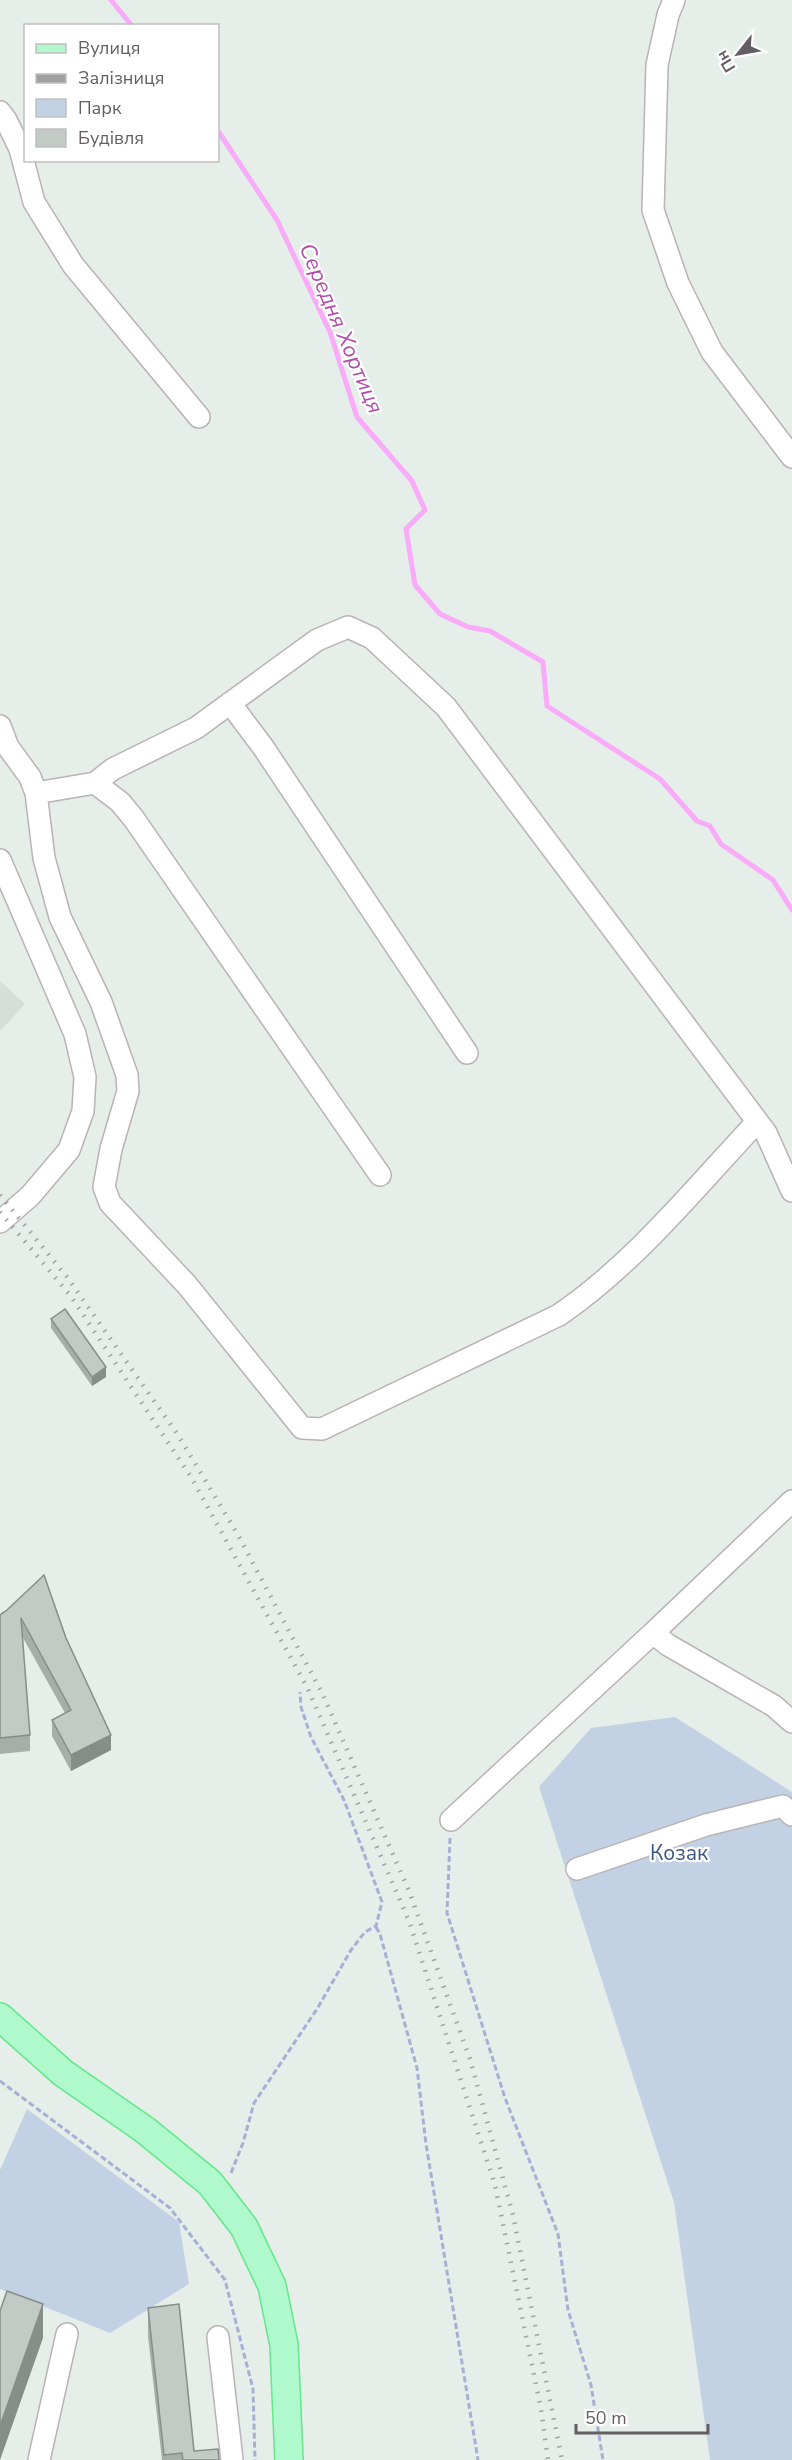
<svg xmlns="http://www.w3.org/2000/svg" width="792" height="2460" font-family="'Nunito Sans',sans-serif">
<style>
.industrial{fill:#d7ddd8}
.green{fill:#c3d1e4}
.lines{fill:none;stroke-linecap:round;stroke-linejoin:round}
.stream{stroke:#f9aaf8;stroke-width:5}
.minor-casing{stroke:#b9b2b7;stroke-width:24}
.major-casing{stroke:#64e78b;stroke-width:30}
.path{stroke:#a7afd5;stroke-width:3;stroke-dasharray:6 3;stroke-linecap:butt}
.minor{stroke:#fff;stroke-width:21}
.major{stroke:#aff9cd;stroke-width:27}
.rail{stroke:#a3a0a2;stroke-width:4.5;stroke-dasharray:1.5 8;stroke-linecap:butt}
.wall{fill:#a6aea9}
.shaded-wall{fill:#878d89}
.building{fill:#c1cac4;stroke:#878d89;stroke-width:1.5}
.labels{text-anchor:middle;stroke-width:4.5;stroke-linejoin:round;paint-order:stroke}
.park-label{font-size:21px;fill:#3c5784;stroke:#fff}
.water-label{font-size:22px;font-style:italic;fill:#b24ba9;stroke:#fff}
</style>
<rect width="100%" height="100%" fill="#e5eee8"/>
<path class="industrial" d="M0,981L25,1004L0,1031Z"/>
<path class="green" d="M675,1717L792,1792V2460H710L674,2202L539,1787L591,1728Z
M27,2109L179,2222L189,2284L110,2333L0,2289V2170Z"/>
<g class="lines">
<path class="stream" d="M111,0L132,26
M218,131L277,220L330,332L357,417L412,481L425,510L406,529L415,585L440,614L468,627L490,631L543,662L547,706L660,779L697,821L710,826L721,844L773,880L792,910"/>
<defs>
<path id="minor" d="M674,0L668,15L657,65L653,210L678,283L712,352L792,457
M0,112L6,120L20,149L34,202L73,265L199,417
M230,703L263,747L467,1053
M0,726L8,747L30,777L36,793L44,858L60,917L101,1002L127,1075L128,1091L111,1149L104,1187L110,1203L187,1285L302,1428L322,1429L559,1315C635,1263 694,1189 757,1122
M95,783L120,802L134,819L380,1175
M36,793L95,783L113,769L196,728L317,640L348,627L372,638L446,707L766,1133L792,1191
M0,860L75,1034L85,1077L83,1111L69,1150L30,1196L0,1222
M792,1501L653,1633L668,1645L774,1706L792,1722
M451,1820L653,1633
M577,1869L706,1825L783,1806L792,1815
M218,2337L232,2460
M39,2460L67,2334"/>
<path id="major" d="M0,2017L63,2073L145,2130L210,2183L244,2227L272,2286L284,2345L289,2460"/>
</defs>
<use href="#minor" class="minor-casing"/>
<use href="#major" class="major-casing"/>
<path class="path" d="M450,1838L447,1913L505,2098L558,2234L568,2310L591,2385L603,2460
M376,1927L380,1934L417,2068L426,2144L478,2460
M0,2081L170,2208L225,2280L253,2389L255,2460
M231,2173L243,2143L254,2103L317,2009L351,1950L365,1932L376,1926L382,1902L344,1800L311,1737L301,1707L300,1692"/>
<use href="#minor" class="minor"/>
<use href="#major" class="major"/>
<path class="rail" d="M0,1195L67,1277L178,1435L238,1535L323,1695L409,1891L470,2059L513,2215L562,2460
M0,1212L70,1295L191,1477L308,1689L409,1921L495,2185L541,2409L548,2460"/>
</g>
<path class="wall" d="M51,1319L106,1377L92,1386L51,1328Z
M7,1610L66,1638L111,1750L71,1771L52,1736V1720L65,1713L22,1636L30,1735V1751L0,1754V1615Z
M148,2308L194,2451L219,2460H162L148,2336Z"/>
<path class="shaded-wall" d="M106,1367V1377L92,1386V1377Z
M111,1735V1750L71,1771V1755Z
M43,2304V2338L0,2460V2426Z"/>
<path class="building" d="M65,1309L106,1367L92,1377L51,1319Z
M44,1575L66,1638L111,1735L71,1755L52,1720L71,1710L21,1618L30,1735L0,1738V1615L7,1610Z
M7,2291L43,2304L0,2426V2311Z
M179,2304L194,2451L218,2449L219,2460H183L182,2453L164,2455L148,2308Z"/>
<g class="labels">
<g class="park-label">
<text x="679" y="1860">Козак</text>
</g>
<g class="water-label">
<text transform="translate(342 328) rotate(67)" y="8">Середня Хортиця</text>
</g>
</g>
<rect x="24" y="24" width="195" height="138" fill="#ffffff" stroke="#c1bec1" stroke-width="1.5"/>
<rect x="36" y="44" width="30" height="9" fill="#aff9cd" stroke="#c1bec1" stroke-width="1.5"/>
<text x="78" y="54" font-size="18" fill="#645d63">Вулиця</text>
<rect x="36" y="74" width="30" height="9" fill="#a3a0a2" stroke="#c1bec1" stroke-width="1.5"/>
<text x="78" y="84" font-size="18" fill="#645d63">Залізниця</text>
<rect x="36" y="99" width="30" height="18" fill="#c3d1e4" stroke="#c1bec1" stroke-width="1.5"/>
<text x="78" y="114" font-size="18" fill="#645d63">Парк</text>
<rect x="36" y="129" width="30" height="18" fill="#c1cac4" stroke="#c1bec1" stroke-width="1.5"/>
<text x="78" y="144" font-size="18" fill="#645d63">Будівля</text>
<g transform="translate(738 54) rotate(239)" stroke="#ffffff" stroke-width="4.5" paint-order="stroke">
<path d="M0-4.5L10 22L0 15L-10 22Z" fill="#645d63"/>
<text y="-9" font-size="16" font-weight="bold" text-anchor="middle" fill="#645d63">Пн</text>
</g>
<path d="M576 2424v9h132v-9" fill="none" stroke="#645d63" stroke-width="3"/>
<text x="585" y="2424" font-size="18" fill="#645d63" stroke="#ffffff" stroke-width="4.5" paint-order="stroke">50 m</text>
</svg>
